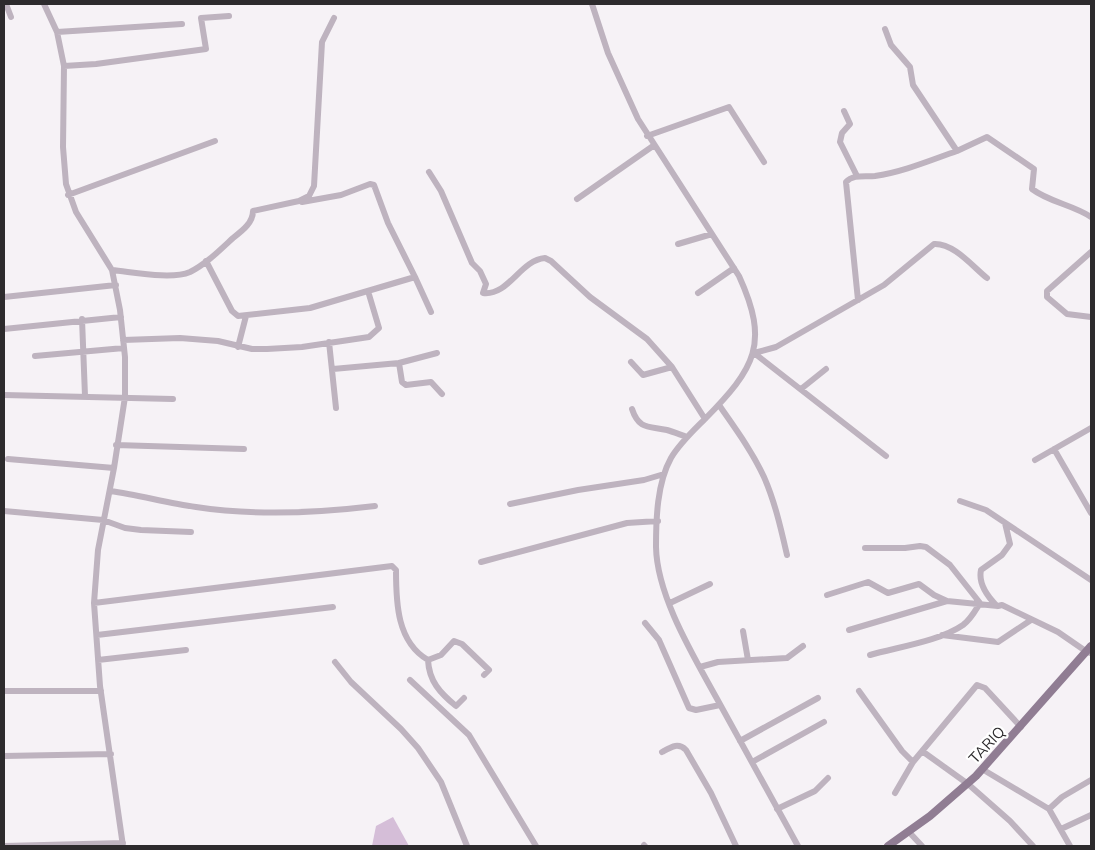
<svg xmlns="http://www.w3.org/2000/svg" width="1095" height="850" font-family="'Nunito Sans',sans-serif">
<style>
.green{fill:#d5bed8}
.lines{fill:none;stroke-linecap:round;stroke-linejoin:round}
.minor{stroke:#beb3bf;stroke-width:6}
.major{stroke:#907d93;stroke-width:8}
.labels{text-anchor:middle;stroke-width:4.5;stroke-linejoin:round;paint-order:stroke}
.street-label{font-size:15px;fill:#2d2b2d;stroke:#fff}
</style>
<rect width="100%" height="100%" fill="#f6f2f6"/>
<path class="green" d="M393,817L409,846H372L376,826Z"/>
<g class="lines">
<path class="minor" d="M6,4L11,17
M44,4L57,32L64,66L63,147L66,184L76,212L112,270L120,310L125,357V397L114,468L98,550L94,603L100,686L123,846
M592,4L608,53L638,119L739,276C770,344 755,368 705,419C693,431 680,443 671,458C657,483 656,519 656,547C657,596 693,655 716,697C744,747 771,797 798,846
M57,32L182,24
M64,66L96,64L206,49L201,18L229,16
M844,111L850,124L842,133L840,142L857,176
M647,136L729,107L764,162
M957,151L987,137L1034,169L1032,189C1049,202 1073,205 1091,217
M429,172L441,191L472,263L480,271L486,284L483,293C509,296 520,260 545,258L551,261L590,297L647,339L672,367L705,419
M68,195L215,141
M577,199L653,146
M302,202L341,195L370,184L374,185L388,223L415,277
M678,244L712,234
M1091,252L1047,291V297L1067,314L1091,317
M206,261L232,311L238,316L310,308L415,277L431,312
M112,270C133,272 171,280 190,272C206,264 220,250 233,238C242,231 253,223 253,211L299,201L309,196L314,186L322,42L334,18
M698,293L734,268
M4,297L116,285
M858,300L846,182C853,174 865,177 875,176C903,172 931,160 957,151L913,85L910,67L891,45L885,29
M82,319L85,396
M4,329L121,317
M123,340L180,338L218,341L252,349H267L302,347L369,337L379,328L368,291
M329,342L336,408
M238,347L246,316
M754,353L776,347L884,285L934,244C954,243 973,267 987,278
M754,353L886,456
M35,356L124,348
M631,362L643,375L672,367
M399,363L437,353
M333,369L399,363L402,382L406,385L431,382L442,394
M801,389L826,369
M4,395L173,399
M719,405C735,428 752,451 764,477C775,502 781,529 787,555
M632,409C639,430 649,426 667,430C674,432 681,435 687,437
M116,445L244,449
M1054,449L1091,513
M8,459L114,468
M1035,460L1091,428
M110,491C139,495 167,503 196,507C255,516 317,513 375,506
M960,501L986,510L1091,580
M510,504L578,490L644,480L664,474
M4,511L103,520L125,528L141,530L191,532
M865,548H905L920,546L926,547L950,565L980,603C975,611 971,619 963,625C940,641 898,647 870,655
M481,562L627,523L658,521
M827,595L868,582L888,593L919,584L934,595L947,601L998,606L1002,605L1058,632L1087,652L1091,653
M94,603L392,566L396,570C396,603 397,642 428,660L441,655L454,641L462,644L489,670L484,675
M670,603L710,584
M997,606C987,596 978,584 981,570L1002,555L1010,544L1005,523
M645,623L659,640L689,708L696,710L720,705
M849,630L947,601
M743,631L748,660
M97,635L333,607
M942,635L998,642L1031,620
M98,660L186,650
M428,660C429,681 440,693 456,706L464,698
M335,662L351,682L401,729L418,748L441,782L467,846
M700,667L718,662L787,658L803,646
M410,680L469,735L536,846
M4,691H101
M859,691L902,751L913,762
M740,741L818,698
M922,751L968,784L1010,821L1033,846
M662,752C671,747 678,742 686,750L711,793L736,846
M4,756L111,754
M752,762L824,722
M982,769L1049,809L1070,846
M895,793L913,762L977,685L985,688L1021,727
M777,809L815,791L828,778
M1049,809L1062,797L1091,780
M1061,829L1091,815
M909,832L922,846
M644,845L645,846
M4,846L123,843"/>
<path class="major" d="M888,846L930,816L976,776L1091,646"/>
</g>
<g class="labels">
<g class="street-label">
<text transform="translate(987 745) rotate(-47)" y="5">TARIQ</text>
</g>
</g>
<rect width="1095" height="850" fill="none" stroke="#2d2b2d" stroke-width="10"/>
</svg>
